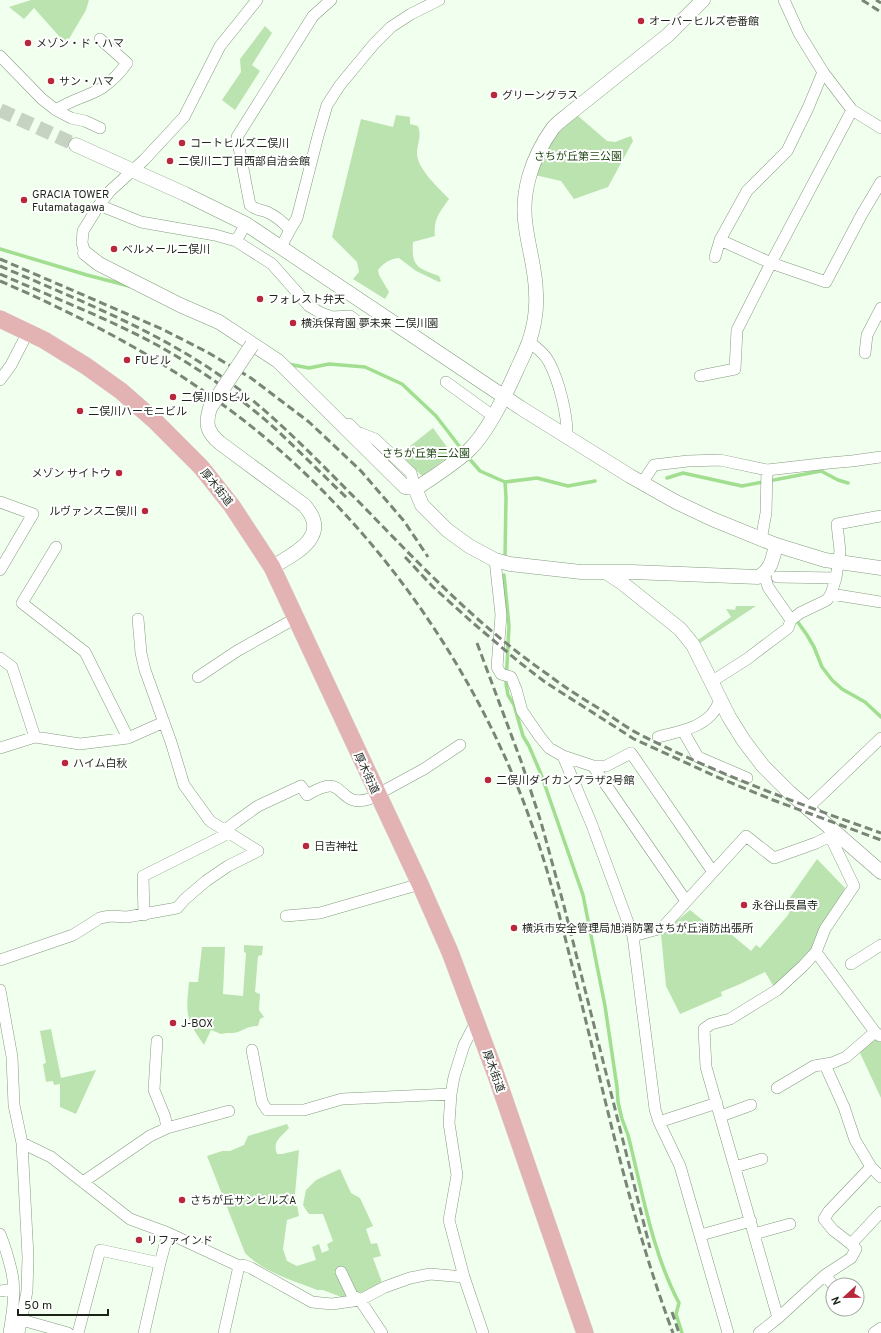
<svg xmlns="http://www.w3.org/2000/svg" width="881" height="1333" font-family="Overpass,'Noto Sans JP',sans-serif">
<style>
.green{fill:#bae3af}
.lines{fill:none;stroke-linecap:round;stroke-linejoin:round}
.stream{stroke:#a1de90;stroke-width:3.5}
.tertiary-tunnel{stroke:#c6d3c3;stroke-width:14;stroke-dasharray:14 7;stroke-linecap:butt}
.minor-casing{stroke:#869b80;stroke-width:12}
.tertiary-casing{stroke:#869b80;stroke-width:15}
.primary-casing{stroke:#dfe0df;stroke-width:18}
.minor{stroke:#fff;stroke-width:11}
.tertiary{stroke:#fff;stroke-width:14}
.primary{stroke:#e3b2b2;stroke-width:17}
.rail{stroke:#7a8577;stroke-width:3;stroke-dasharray:8 4;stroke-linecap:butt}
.tertiary-bridge-casing{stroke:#869b80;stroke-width:15;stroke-linecap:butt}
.tertiary-bridge{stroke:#fff;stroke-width:14}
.poi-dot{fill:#b9273c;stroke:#fff;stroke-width:1.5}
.labels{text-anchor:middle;stroke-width:4;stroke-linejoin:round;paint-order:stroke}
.poi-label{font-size:11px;fill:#1c2419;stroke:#fff;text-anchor:start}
.park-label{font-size:11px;fill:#204714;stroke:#fff}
.street-label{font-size:11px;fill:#1c2419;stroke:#fff}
</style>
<rect width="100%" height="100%" fill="#f1ffee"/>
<path class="green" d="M31,0H89L86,10L66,44L34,8L24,19L9,7Z
M265,26L272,33L252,65L260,71L235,110L222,100L241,72L240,59Z
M396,115L410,117V124L418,126C422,137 417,143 417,154C418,170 439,188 449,199C440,212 433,219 435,236L413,242C411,267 418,268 439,276L441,281L439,282L416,271L399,258C389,259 384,263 378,270L379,275L389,292L385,299L353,279L359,272L357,262L332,237L361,119L393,127Z
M577,115L607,141L615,142L631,136L633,141L608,187L574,199L561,181L535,175L549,146L561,130Z
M433,428L452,454L422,476L400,454Z
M736,606H756L697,645L695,642L731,617L726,609L735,610Z
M817,859L845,888L820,932L812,953L774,987L765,972L738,985L721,992L722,996L680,1014L666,986L661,934L690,910L716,931L718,928L724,932L726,930L751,951L756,945L760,948L788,915L794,903L789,899Z
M244,945L263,946L262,955L258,956L255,992L260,994L259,1010L264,1017L260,1019L258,1026C250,1026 245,1029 238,1032C232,1034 227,1032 221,1034L211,1030L204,1045C185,1018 186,1014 189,982H198L202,947H225L223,994L243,996L246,953L244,952Z
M51,1029L61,1078L96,1070L76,1114L60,1107V1084L54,1085L53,1081L46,1082L43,1064L46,1063L40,1031Z
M875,1039L881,1041V1098L860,1053L869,1041Z
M287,1124L289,1128C281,1137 272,1141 277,1154H282L299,1150L295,1194L299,1216L287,1220L283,1249L287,1261L297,1266L316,1260L312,1247L319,1244L322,1253L329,1250L327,1244L333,1241L323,1214H309L306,1210L303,1205L306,1190L316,1180L340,1169L351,1193L360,1198L373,1226L366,1229L371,1244L377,1243L381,1256L373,1258L383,1285L349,1300L323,1290H317C292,1280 265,1273 245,1253L207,1156L222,1151H230L244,1145L248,1136Z"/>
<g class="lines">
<path class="stream" d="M0,249L87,275L129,286
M288,364L309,368L329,364L365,367L402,384L436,416L463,451
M467,456L480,471L505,482L537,478L568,486L595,481
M667,478L683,473L742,486L821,471L838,480L848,483
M505,482L506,497L505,558
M504,575L509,626L506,684L508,695L514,705L523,736L529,746L541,774L583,895L605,1006L617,1087L618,1102L622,1119L628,1135C642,1190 652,1252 679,1303L676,1314L682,1333
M797,621L807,635L814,647L822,667L832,680L842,689L865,702L881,717"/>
<path class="tertiary-tunnel" d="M0,110L76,145"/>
<defs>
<path id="minor" d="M784,0L799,33L823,72L852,110L881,128
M0,56L42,99L56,110L71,118L85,121L100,128
M56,110C70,100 87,97 102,88C112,81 120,73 127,63L100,39
M99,205L141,222L215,235L236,241L272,264L309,306L321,313L332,317L350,316L361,324
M290,230L297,218L318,136L327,105L340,85L374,44L391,27L411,14L439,0
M720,240L771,263L826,282L862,214L881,182
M236,241L246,224
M281,247L290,230C284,223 276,216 267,212C260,209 257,211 250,205L237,137L313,16L331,0
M85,253L82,243L83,231L99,205L110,191L144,160L184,117L220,46L257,0
M715,257L720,240L747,191L787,151L808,108L823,72
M529,342C536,347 545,354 549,362C559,381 568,416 567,438
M865,353L867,335L881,308
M700,376L735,369L737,330L771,263L852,110
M0,380L11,365L28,332
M446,382L493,416
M349,424L357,432L375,439L411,473L415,488
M642,483L654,465L688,461L720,460L767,470L829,463L852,461L881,457
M0,502L33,514L0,570
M881,516L837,524L840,551L836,578L831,594L881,602
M761,540L766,513L767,470
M56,547L22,603L85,652L128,738
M495,560L501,615L497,667L501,674L511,677L516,689L522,711L540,737L549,748L563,756L593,766L686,901
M764,574L768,587L791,620
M777,577L836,578
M138,619L141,653L145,670L171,742L184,785L210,821L258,851
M0,658L12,667L35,737
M198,677L237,651L296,618
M711,682L747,659L788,628L791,620L800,613L827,600L831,594
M683,731L698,757L747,778
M658,737C676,732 698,729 711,715C715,711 717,706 720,701
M0,748L35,737L80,744L128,738L164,722
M563,756L592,825L633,936L655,1109L659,1122L680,1166L728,1333
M593,766H606L631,753L713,872
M808,808L881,738
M225,830L237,821L258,806L301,786L307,795C314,791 322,786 330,786C343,786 345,807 369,799L424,769L460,745
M144,915L143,876L229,833
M286,916L320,913L420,884
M633,936L662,928L746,836L774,858L816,843L830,836
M816,952L875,1032L880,1036
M0,960L73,935L100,918L110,916L127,917L177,908L185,899L206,881L228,866L258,851
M851,964L881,945
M0,990L12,1057L14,1105L22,1143L28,1257L27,1291L19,1333
M476,1022L464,1045L454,1077L451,1094L449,1123L457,1175L449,1220L464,1277L483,1333
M157,1041L154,1090L165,1117L167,1128
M252,1050L262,1102L267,1110H304L342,1099L451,1094
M825,1065L844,1107L855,1140L871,1167L881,1177
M777,1088L814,1066L832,1063L846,1057L875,1032
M721,1116L751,1105
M659,1122L717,1103
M22,1143L51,1157L130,1219L168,1233L160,1263L144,1333
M735,1167L762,1159
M83,1182L150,1136L167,1128L229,1111
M168,1233L239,1266L224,1333
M0,1234C5,1246 9,1260 12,1273C16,1292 12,1315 9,1333
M754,1234L790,1224
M701,1235L751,1221
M851,1244L833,1230L824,1219L829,1211L871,1167
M239,1266L243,1265L251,1268L312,1302L332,1304L360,1300L385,1287L410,1278L430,1274L464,1277
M341,1272L352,1295L360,1300L382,1333
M825,1275L833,1285
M0,1291L13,1289
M778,1318L706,1067L704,1029L711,1024L730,1019L777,990L803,966L816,952L825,929L854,886L830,836L834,831
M22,1320L68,1333
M78,1333L100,1250L160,1263
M759,1333L778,1318L825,1275L851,1258L856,1249L851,1244L881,1212
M874,1333L881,1328"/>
<path id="tertiary" d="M76,145L185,194L246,224L521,408L630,476L676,502L712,519L776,545L825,560L881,568
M85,253L99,264L180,305L219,322L278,361L405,487L415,488L420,486C436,475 454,464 469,450C489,431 507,392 518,367C522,359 526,350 529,342C534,327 537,309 536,294C536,272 529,250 526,228C520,193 532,157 553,128C557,123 564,118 569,114L668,35L703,0
M415,488L422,505L447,530L469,546L495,560L510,564L581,572H632L758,577C771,571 773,558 776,545
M272,567C296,553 332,536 304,505
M607,573L621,582L680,629L693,645L729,717L744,741L763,766L789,792L881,872"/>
<path id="primary" d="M0,319L44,340L86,366L121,391L154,420L201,467L232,506L272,567L420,884L450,952L496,1075L585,1333"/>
</defs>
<use href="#minor" class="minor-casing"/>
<use href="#tertiary" class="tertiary-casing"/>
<use href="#primary" class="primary-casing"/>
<use href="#minor" class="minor"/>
<use href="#tertiary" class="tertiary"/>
<use href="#primary" class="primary"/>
<path class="rail" d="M862,0L881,12
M876,0L881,3
M0,259L162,329L207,352L251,378L309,422L361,471L404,521L428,557
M0,266C85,303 172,336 245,394C287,428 323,466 361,504C420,565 480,628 550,676C567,689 585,700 603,711C615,719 627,728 639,734C717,774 799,804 881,833
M0,274C52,297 107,318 157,345C200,369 243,399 280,433C303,455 326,478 349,500
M0,281C81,316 159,357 230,410C366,511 476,664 532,825C550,874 562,926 575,977C605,1096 630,1218 673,1333
M405,557L433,587L473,623L519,662L545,682L634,739L717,777L773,800L881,840
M477,643L521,761L541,822L564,906L650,1248
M672,1312L679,1333"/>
<defs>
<path id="tertiary-bridge" d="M252,345L210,408C205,424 207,432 220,443L304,505"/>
</defs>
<use href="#tertiary-bridge" class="tertiary-bridge-casing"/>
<use href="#tertiary-bridge" class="tertiary-bridge"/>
</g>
<g class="poi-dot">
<circle cx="641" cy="21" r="4"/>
<circle cx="28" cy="43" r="4"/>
<circle cx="51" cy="81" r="4"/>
<circle cx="494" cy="95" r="4"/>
<circle cx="182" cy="143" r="4"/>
<circle cx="170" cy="161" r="4"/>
<circle cx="24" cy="200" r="4"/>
<circle cx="114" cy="249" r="4"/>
<circle cx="260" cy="299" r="4"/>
<circle cx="293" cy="323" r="4"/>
<circle cx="127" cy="360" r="4"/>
<circle cx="173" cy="397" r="4"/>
<circle cx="80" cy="411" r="4"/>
<circle cx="119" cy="473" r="4"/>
<circle cx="145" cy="511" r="4"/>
<circle cx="65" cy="763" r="4"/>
<circle cx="488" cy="780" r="4"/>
<circle cx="306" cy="846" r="4"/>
<circle cx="744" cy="905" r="4"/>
<circle cx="514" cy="928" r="4"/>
<circle cx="173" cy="1023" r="4"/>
<circle cx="182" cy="1200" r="4"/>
<circle cx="139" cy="1240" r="4"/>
</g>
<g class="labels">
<g class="poi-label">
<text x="649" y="25">オーバーヒルズ壱番館</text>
<text x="36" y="47">メゾン・ド・ハマ</text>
<text x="59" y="85">サン・ハマ</text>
<text x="502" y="99">グリーングラス</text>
<text x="190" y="147">コートヒルズ二俣川</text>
<text x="178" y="165">二俣川二丁目西部自治会館</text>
<text x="32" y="198">GRACIA TOWER<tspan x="32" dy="13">Futamatagawa</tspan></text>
<text x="122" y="253">ベルメール二俣川</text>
<text x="268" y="303">フォレスト弁天</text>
<text x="301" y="327">横浜保育園 夢未来 二俣川園</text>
<text x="135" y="364">FUビル</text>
<text x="181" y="401">二俣川DSビル</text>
<text x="88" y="415">二俣川ハーモニビル</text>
<text x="111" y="477" text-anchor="end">メゾン サイトウ</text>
<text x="137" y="515" text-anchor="end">ルヴァンス二俣川</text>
<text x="73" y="767">ハイム白秋</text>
<text x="496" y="784">二俣川ダイカンプラザ2号館</text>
<text x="314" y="850">日吉神社</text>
<text x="752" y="909">永谷山長昌寺</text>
<text x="522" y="932">横浜市安全管理局旭消防署さちが丘消防出張所</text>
<text x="181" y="1027">J-BOX</text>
<text x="190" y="1204">さちが丘サンヒルズA</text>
<text x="147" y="1244">リファインド</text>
</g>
<g class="park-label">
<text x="578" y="160">さちが丘第三公園</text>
<text x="426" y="457">さちが丘第二公園</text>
</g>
<g class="street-label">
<text transform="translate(217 487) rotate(51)" y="4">厚木街道</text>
<text transform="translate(367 773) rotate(65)" y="4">厚木街道</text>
<text transform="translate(494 1071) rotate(70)" y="4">厚木街道</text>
</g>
</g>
<g transform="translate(845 1297) rotate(248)"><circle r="19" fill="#ffffff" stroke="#a4a7a3"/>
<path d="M0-3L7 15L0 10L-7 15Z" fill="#b9273c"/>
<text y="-6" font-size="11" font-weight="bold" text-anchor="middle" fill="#1c2419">N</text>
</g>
<path d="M18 1309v6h90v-6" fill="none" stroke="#1c2419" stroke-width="2"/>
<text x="24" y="1309" font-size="12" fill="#1c2419" stroke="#ffffff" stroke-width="3" paint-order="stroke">50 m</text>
</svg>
